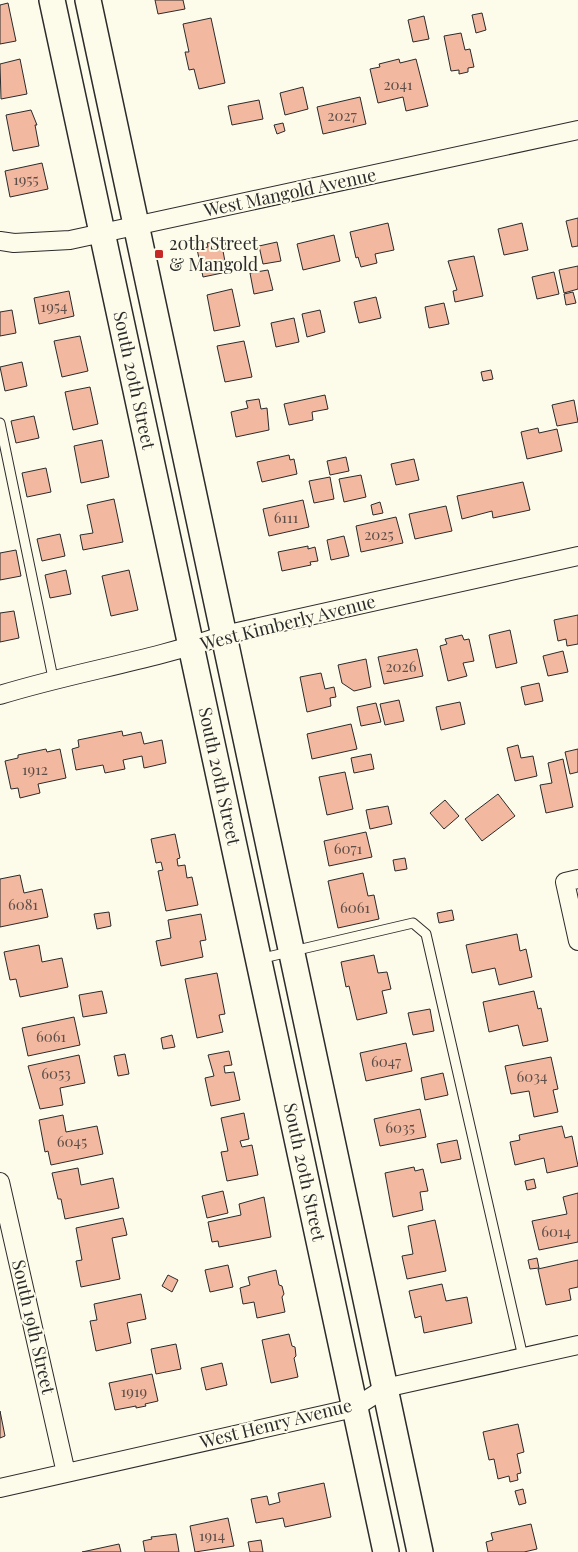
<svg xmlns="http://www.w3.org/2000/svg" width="578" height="1552" font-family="'Playfair Display',serif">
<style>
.building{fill:#f2b8a0;stroke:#2b2b2b}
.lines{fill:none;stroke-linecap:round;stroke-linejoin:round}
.lane-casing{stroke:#2b2b2b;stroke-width:11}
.street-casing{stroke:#2b2b2b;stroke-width:20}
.secondary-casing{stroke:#2b2b2b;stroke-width:28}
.lane{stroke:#fdfbea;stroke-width:9}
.street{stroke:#fdfbea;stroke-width:18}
.secondary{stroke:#fdfbea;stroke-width:25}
.poi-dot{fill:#c62828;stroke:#fdfbea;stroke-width:2}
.labels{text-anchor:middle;stroke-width:4;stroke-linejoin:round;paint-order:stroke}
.number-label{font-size:15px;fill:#5d4e48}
.street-label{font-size:18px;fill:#2b2b2b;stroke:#fdfbea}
.poi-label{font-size:18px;fill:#2b2b2b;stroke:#fdfbea;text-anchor:start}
</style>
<rect width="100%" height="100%" fill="#fdfbea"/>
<path class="building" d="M155,0H183L185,9L158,14Z
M8,3L16,41L0,44V5Z
M482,13L486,30L476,33L472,15Z
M424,16L429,39L413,42L408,20Z
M211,18L225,83L199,89L194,69L189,70L185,52H189L183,24Z
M461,33L465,50L470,49L474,67L468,68V72L459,74V70L451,71L444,36Z
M20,59L27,94L1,99L0,64Z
M399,59L400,63L416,59L428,106L406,111L403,97L378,103L370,69L380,67L379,64Z
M303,87L308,109L285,115L280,93Z
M360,97L366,124L323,134L317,107Z
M259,100L263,119L232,125L228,106Z
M31,110L37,125H35L39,146L13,151L6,115Z
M283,123L285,131L277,134L274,125Z
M42,163L48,189L10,197L5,171Z
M578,218V246L572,247L566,221Z
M388,223L394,250L375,254L377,263L361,267L358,257L356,258L350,232Z
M522,223L528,250L504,255L498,229Z
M334,235L340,261L303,270L297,244Z
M225,239L227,250L223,251L227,272L203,277L197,249L208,247L207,243Z
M277,242L281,261L263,264L259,246Z
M474,256L483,296L455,302L453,291L457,290L448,261Z
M578,266V289L564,293L559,270Z
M268,270L273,290L254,294L250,273Z
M554,272L559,294L537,299L532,277Z
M232,289L240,326L214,331L207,295Z
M69,291L74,316L39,324L34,298Z
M573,292L576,303L566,305L564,294Z
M376,297L381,318L359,323L354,302Z
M444,303L449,324L429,328L425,307Z
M12,310L16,333L0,336V312Z
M320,310L325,332L307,337L302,314Z
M294,318L299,342L276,347L271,323Z
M80,336L88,371L62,377L54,341Z
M244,341L252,377L225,382L217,346Z
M22,362L27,386L5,391L0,367Z
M491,370L493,379L483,381L481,372Z
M90,387L98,424L73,430L65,392Z
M325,395L328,409L312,412L313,420L289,425L284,404Z
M259,399L261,409L267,408L269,430L236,437L231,412L248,408L246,401Z
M574,400L578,422L557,426L552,405Z
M34,416L39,438L16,443L11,421Z
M538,428L539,433L557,429L562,451L527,459L521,432Z
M102,440L109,477L81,483L74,446Z
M289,455L290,460L294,459L297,474L262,482L257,462Z
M346,457L349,471L330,475L327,461Z
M414,459L419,480L396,485L391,464Z
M46,468L51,492L27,497L22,473Z
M361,475L366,497L344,502L339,479Z
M330,477L334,499L314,503L309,481Z
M523,482L530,510L493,518L492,511L462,519L457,496Z
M114,499L123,542L83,550L80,535L93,533L87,505Z
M303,500L309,527L269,536L263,509Z
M380,502L383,513L373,515L371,505Z
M446,506L452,531L415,539L409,514Z
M396,517L403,543L361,552L356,526Z
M60,534L65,556L42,561L37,539Z
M344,536L349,556L331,560L327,540Z
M308,546V549L315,547L318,561L310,562L311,565L282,571L278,552Z
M16,550L21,576L0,580V553Z
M66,570L71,594L50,598L45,575Z
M129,570L138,610L111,616L102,576Z
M14,611L19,638L0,642V613Z
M578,615V644L567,646L566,639L558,641L554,620Z
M510,630L517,663L496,668L489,635Z
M462,635L464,640L469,639L474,661L463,663L467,676L448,681L440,646L447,644L445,639Z
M417,649L423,676L384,684L378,657Z
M563,651L568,672L548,676L543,656Z
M366,659L371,687L354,691L342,683L338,665Z
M321,673L325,689L334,687L336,697L330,698L331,706L307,712L300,677Z
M539,683L543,701L525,705L521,687Z
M399,700L404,721L385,725L380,704Z
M460,702L465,724L441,730L436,707Z
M376,703L381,722L361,726L357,707Z
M351,724L357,749L312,759L307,734Z
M122,731L123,736L141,732L144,744L162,740L166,763L144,768L142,756L123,760L125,769L105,773L103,765L76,770L72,749L79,747L78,740Z
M518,745L521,758L533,756L537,776L515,781L507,748Z
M46,749L47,752L60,749L66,778L38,784L40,793L20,798L18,788L11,789L5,761L18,758V755Z
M578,749V772L570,774L565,752Z
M371,754L374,769L354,773L351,758Z
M563,759L573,807L546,813L540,785L552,783L548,763Z
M345,772L353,809L327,815L319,777Z
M498,794L515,816L482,841L465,819Z
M445,800L459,816L444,829L430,813Z
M388,806L392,824L370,829L366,810Z
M366,832L372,857L329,866L324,841Z
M175,834L180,858L177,859L178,866L185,865L187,878L192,877L198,905L166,911L158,871L163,870L161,862L156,863L151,839Z
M405,858L407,869L395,871L393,860Z
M363,873L368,896L374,895L379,919L338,928L328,881Z
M20,875L24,893L42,889L48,917L0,927V879Z
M452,910L454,920L439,923L437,913Z
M109,912L111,926L97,929L94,914Z
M201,914L206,940L200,941L203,957L161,966L156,941L171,938L168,920Z
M517,934L520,951L526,949L532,977L499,985L495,968L472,973L466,945Z
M39,945L42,962L62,958L68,987L20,997L16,979L10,980L4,952Z
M374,955L378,973L387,972L391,989L382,991L387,1013L357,1020L349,986L346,987L341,962Z
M217,973L225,1014L219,1015L223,1032L197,1038L185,979Z
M102,991L107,1013L83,1017L79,995Z
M534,991L538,1009L541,1008L548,1041L523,1046L518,1025L489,1032L483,1002Z
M430,1009L434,1031L413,1035L408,1013Z
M74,1017L80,1045L28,1056L22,1028Z
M172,1035L175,1047L163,1049L161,1038Z
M406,1043L412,1071L366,1081L360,1053Z
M229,1051L232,1065L224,1066L225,1073L234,1072L240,1100L211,1106L205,1078L214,1076L208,1055Z
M125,1054L129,1074L118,1076L114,1056Z
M79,1055L85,1083L60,1088L63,1105L40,1109L28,1066Z
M551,1057L558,1089L553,1090L558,1112L534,1117L529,1091L511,1094L505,1066Z
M443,1073L448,1095L425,1100L421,1078Z
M420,1109L426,1137L380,1146L374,1119Z
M244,1113L249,1139L240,1141L242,1147L252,1145L258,1175L227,1181L221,1152L228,1151L221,1118Z
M63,1115L66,1132L97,1126L103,1154L51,1165L48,1151L45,1152L39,1120Z
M562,1126L565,1138L572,1136L578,1166L547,1173L544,1158L515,1165L510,1142L520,1140L519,1135Z
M457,1140L461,1159L441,1163L437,1144Z
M414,1167L415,1171L423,1169L428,1191L420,1192L423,1210L393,1217L385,1173Z
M78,1168L81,1185L113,1178L119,1208L65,1219L61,1199H58L52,1173Z
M534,1179L536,1188L527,1190L525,1181Z
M223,1191L228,1213L207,1218L202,1196Z
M578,1193V1242L539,1250L532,1221L567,1214L563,1197Z
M264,1197L271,1237L219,1247L218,1241L212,1242L208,1222L241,1215L239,1204Z
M123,1218L127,1235L112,1238L120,1279L81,1287L76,1261L82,1260L76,1228Z
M435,1220L446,1271L407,1279L402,1256L413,1254L408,1226Z
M537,1258L539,1268L530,1269L528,1260Z
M578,1260V1287L569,1289L571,1300L546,1305L538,1269Z
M228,1265L233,1287L210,1292L205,1270Z
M276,1270L279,1285L282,1286L284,1294L282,1297L285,1312L257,1318L254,1302L243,1304L240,1288L250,1285L248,1277Z
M168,1275L178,1280L172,1292L162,1286Z
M442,1284L446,1301L467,1297L472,1323L424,1333L421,1316L415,1318L409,1291Z
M141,1294L146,1319L127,1323L131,1343L96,1351L90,1321L97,1320L94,1304Z
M289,1334L292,1346L295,1347L296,1356L294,1358L298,1377L271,1383L262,1340Z
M176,1344L181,1369L156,1374L151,1349Z
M222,1363L227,1385L206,1390L201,1368Z
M152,1374L158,1401L145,1404L146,1406L136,1408V1406L115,1410L109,1383Z
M0,1411L5,1436L0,1438Z
M518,1424L524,1452L517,1454L521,1473L517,1474L518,1480L510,1482L509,1476L498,1479L494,1459L489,1460L483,1432Z
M324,1483L331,1517L285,1527L283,1518L256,1523L251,1499L267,1496L269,1505L280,1502L278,1493Z
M523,1489L526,1503L519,1505L515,1491Z
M228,1518L234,1546L195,1552L190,1526Z
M531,1524L537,1549L524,1552H488L486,1542L493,1540L491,1533Z
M176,1534L179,1552H145L143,1541L152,1539L151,1537Z
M261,1540L263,1552H250L248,1542Z
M119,1544L121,1552H82Z"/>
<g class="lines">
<defs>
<path id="lane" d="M0,423L53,678
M259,959L413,923L426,934L523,1357"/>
<path id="street" d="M0,241L14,243L70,240L578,130
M0,695C74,672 151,661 224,635L578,556
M578,879L565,882L578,941
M0,1182L66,1473
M0,1488L354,1408L385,1388L578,1345"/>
<g id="secondary">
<path id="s1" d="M52,0L386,1552"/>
<path d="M88,0L420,1552"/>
</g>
</defs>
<use href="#lane" class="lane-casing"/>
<use href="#street" class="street-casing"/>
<use href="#secondary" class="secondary-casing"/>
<use href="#lane" class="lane"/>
<use href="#street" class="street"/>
<use href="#secondary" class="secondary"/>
</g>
<rect class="poi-dot" x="154" y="249" width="10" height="10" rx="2.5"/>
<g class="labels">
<g class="number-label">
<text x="398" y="90">2041</text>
<text x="342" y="121">2027</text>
<text x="26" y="185">1955</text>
<text x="54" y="312">1954</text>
<text x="286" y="523">6111</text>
<text x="379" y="540">2025</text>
<text x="401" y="672">2026</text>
<text x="35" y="775">1912</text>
<text x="348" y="854">6071</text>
<text x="23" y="910">6081</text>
<text x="355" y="913">6061</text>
<text x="51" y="1042">6061</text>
<text x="386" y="1067">6047</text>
<text x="56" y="1079">6053</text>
<text x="532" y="1082">6034</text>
<text x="400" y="1133">6035</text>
<text x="72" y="1147">6045</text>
<text x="556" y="1237">6014</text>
<text x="134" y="1397">1919</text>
<text x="212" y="1541">1914</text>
</g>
<g class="street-label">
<text transform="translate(290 193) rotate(-12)" y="6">West Mangold Avenue</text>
<text dy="6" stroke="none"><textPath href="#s1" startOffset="389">South 20th Street</textPath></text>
<text transform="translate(288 623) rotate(-14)" y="6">West Kimberly Avenue</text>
<text dy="6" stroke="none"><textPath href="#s1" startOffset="794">South 20th Street</textPath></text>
<text dy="6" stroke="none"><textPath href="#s1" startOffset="1199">South 20th Street</textPath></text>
<text transform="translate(33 1327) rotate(77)" y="6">South 19th Street</text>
<text transform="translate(276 1424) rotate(-14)" y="6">West Henry Avenue</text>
</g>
<g class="poi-label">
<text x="169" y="250">20th Street<tspan x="169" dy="21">&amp; Mangold</tspan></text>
</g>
</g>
</svg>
